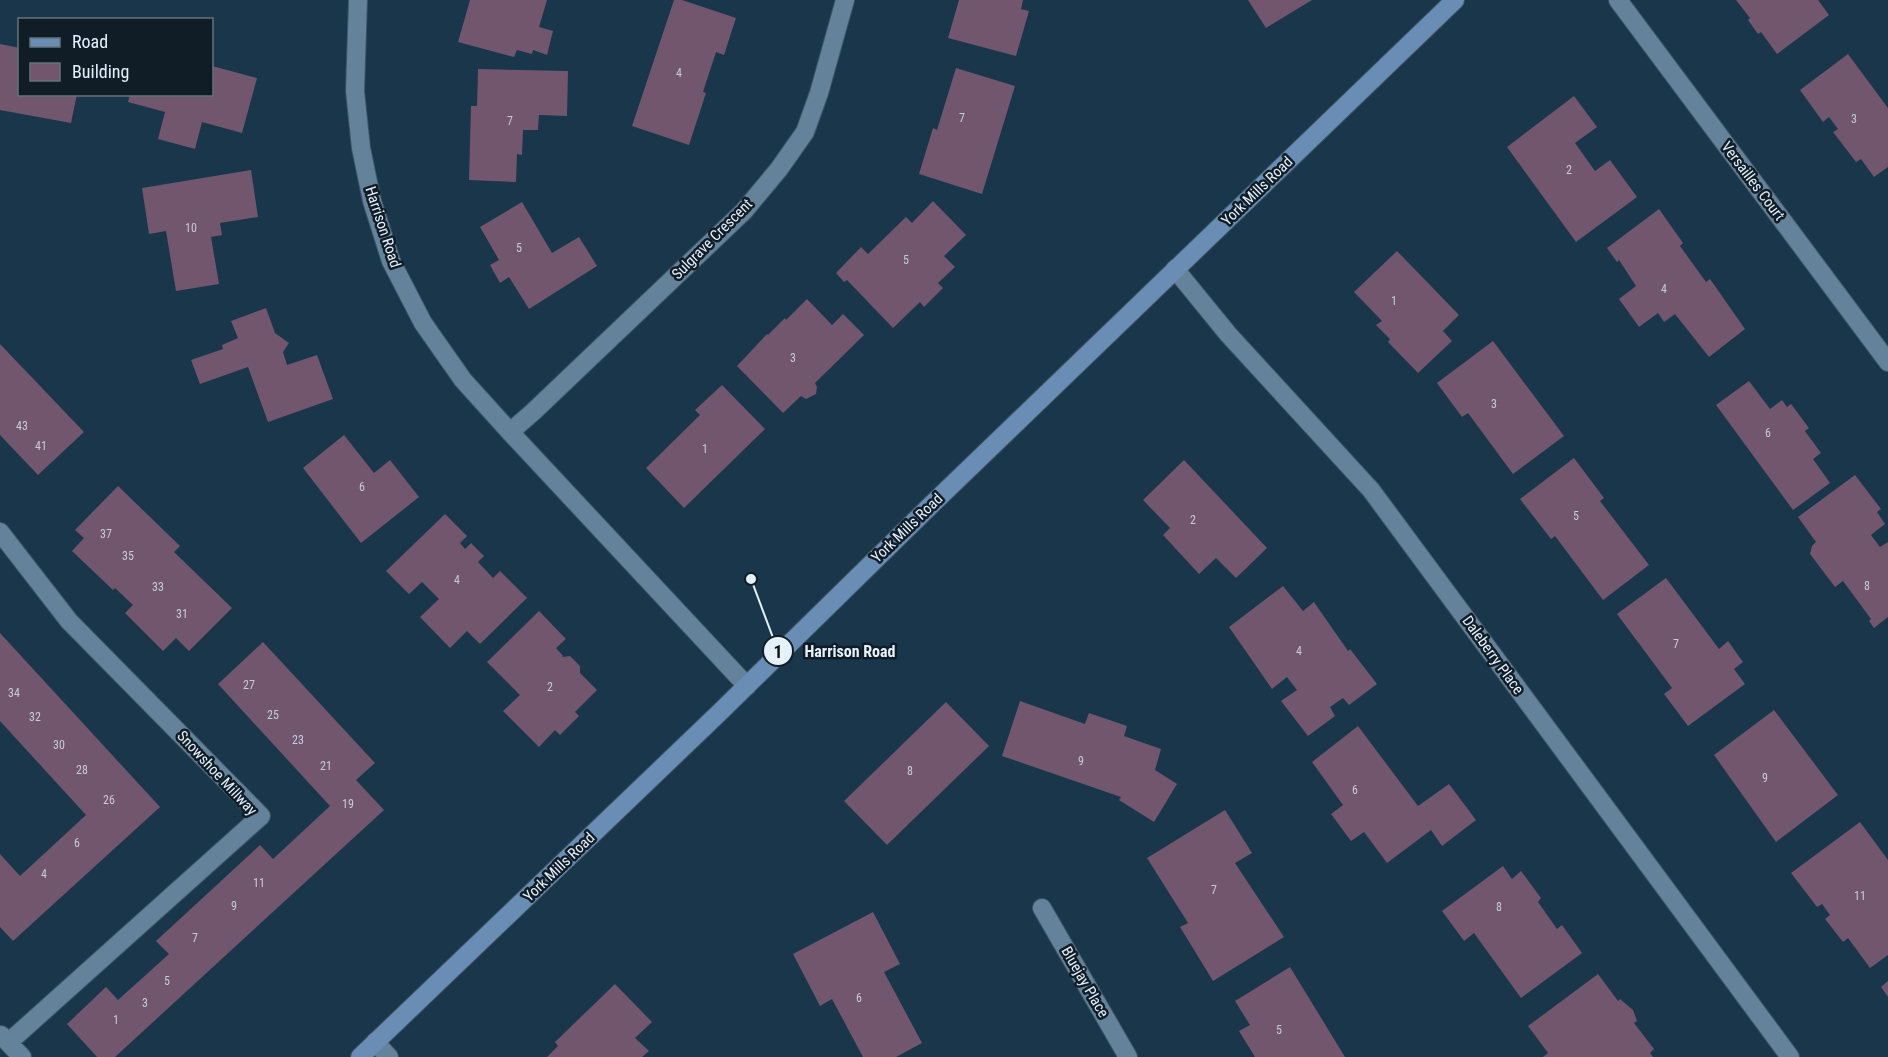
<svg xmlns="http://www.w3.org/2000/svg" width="1888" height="1057" font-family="'Roboto Condensed',sans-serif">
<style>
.building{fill:#71566d}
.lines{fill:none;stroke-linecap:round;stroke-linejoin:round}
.street-casing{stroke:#3d5465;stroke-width:20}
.secondary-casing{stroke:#3d5465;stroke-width:20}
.street{stroke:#64829a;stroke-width:18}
.secondary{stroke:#698db5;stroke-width:18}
.labels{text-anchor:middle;stroke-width:5;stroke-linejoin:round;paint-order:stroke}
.number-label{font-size:12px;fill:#c8cbd9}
.street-label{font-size:15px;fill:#e5f2fd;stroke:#111d26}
.leader{fill:none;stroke:#e5f2fd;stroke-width:2}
.callout-dot{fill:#e5f2fd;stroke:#111d26;stroke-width:2}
.mark-label{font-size:18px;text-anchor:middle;font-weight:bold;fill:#111}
.callout-label{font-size:16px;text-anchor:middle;font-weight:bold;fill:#e5f2fd;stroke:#111d26;stroke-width:5;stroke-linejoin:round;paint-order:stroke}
</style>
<rect width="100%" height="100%" fill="#1a364b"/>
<path class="building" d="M470,0H547L539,27L553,31L547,55L533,50L532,54L517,50L514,57L458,42Z
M674,0H682L736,18L724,55L716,52L703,92L706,93L689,145L632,126Z
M959,0H1023L1021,9L1029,11L1016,56L948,38Z
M1248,0H1312L1266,28Z
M1736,0H1818L1829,15L1777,54L1761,32L1758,34L1748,20L1750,18Z
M0,44L20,48V94H77L71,123L0,110Z
M1848,54L1888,108V167L1874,177L1861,159L1856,162L1833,132L1838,129L1829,117L1823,122L1800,90Z
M212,66L257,78L242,133L202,122L195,149L158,139L165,112L128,102L130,94H212Z
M956,68L1015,86L982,194L919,174L933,128L937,130Z
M478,69L568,71L567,116L539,115L538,130H523L522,155L517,154L516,182L469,180L471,106H477Z
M1574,96L1597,127L1575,143L1595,171L1610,160L1637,197L1576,242L1507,147Z
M251,170L258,217L220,223L222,235L211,237L219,284L176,291L166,231L149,234L142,188Z
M933,201L966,235L944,256L955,267L938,283L943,288L924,307L920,302L893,328L847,280L844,282L836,273L861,247L868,254L906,217L912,223Z
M522,202L552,253L579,237L597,266L529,309L509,277L500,283L490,265L499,260L480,227Z
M1659,209L1683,243L1680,246L1706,282L1710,279L1745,329L1709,357L1675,314L1664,322L1658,313L1639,327L1619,299L1636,286L1619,260L1617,262L1607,248Z
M1397,251L1459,315L1443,331L1452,341L1418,373L1388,342L1390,339L1376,325L1382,321L1354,292Z
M807,299L832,325L843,314L864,335L815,383L817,387L816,394L806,399L801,396L783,413L737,366L767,334L768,335L785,318L786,320Z
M266,308L275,333L289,343L283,352L287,365L317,355L333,399L268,422L248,367L200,384L191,360L223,349L222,345L238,338L231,321Z
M1493,341L1564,436L1513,474L1468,413L1462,417L1437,383Z
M0,344L84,432L38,475L0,435Z
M1749,381L1770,409L1782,400L1787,407L1791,404L1809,428L1805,431L1821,453L1813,459L1830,483L1793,510L1716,405Z
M722,385L765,429L684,508L646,468L700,415L695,410Z
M344,435L374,473L390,460L419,497L361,543L303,468Z
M1574,458L1604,498L1600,501L1649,565L1603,600L1555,536L1551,539L1520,499Z
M1184,460L1267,548L1236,578L1216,558L1199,574L1163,535L1170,528L1143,500Z
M1855,475L1881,509L1877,512L1885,524L1871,535L1880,547L1888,542V617L1874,628L1869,621L1871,619L1843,581L1835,587L1810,554L1812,546L1816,542L1798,517Z
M118,486L180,546L174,552L232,608L189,651L176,638L163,651L125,613L133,605L115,588L113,590L72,551L84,538L75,530Z
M445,514L467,536L460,543L465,549L471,543L484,556L478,562L493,578L500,571L527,598L480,644L467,631L450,648L420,617L439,599L422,582L409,594L386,571Z
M1666,578L1719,649L1728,641L1743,662L1734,669L1745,684L1688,726L1664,694L1672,688L1617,614Z
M1283,586L1303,611L1314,602L1348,651L1350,649L1377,684L1349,705L1343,698L1330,707L1335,716L1308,736L1281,701L1297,690L1287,677L1272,689L1229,627Z
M539,611L566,639L556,648L563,656L562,657L570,656L580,666V673L597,690L575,712L579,716L560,735L555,730L539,747L503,711L520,695L487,662Z
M0,633L160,807L13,941L0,927V854L20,876L86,815L0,721Z
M263,642L375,763L356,780L384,810L115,1057H97L67,1024L106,987L118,1000L169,954L156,941L260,845L273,859L330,806L218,684Z
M1020,701L1085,724L1089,713L1127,726L1124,736L1161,749L1155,770L1177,784L1154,822L1119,800L1121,797L1002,756Z
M946,702L989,746L887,845L844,801Z
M1774,710L1838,795L1776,842L1714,755Z
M1358,726L1418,806L1449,784L1476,820L1442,846L1431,830L1387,863L1364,832L1351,841L1331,814L1343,805L1312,762Z
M1225,810L1252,853L1235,863L1284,937L1213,981L1180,927L1188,923L1147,858Z
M1860,822L1888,860V955L1870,968L1848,938L1843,942L1825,919L1830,915L1822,904L1817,907L1791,873Z
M1503,866L1512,879L1521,871L1541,898L1538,902L1557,929L1562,925L1582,953L1521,998L1474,933L1464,941L1442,911Z
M873,912L900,964L884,972L922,1043L896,1057H863L832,999L820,1006L793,954Z
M1290,967L1345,1057H1255L1239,1031L1250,1025L1235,1001Z
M1598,974L1618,1001L1620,999L1633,1010L1637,1021L1634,1023L1654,1049L1650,1053L1653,1057H1543L1548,1053L1528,1026Z
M1888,981V997L1881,987Z
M615,984L652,1022L635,1038L649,1051L642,1057H547L558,1046L555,1042Z"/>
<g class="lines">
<defs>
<path id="street" d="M358,0L355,91L361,148L372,201L391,261L423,323L463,380L510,432L747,686
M1618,0L1888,362
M1175,269L1228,334L1371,490L1790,1057
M510,432L533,412L744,211L779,169L805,132L819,93L845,0
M0,532L69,621L261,816L9,1042
M1042,908L1128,1057
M1,1035L22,1057
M375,1042L389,1057"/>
<path id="secondary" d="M360,1057L719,713L928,508L1455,0"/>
</defs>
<use href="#street" class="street-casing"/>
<use href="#secondary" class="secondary-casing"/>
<use href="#street" class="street"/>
<use href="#secondary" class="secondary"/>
</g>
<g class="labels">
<g class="number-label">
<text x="679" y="77">4</text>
<text x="962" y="122">7</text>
<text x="1854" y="123">3</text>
<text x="510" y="125">7</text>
<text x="1569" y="174">2</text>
<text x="191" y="232">10</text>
<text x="519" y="252">5</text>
<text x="906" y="264">5</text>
<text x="1664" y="293">4</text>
<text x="1394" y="305">1</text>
<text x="793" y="362">3</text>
<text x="1494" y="408">3</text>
<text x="22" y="430">43</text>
<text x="1768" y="437">6</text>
<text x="41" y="450">41</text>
<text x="705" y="453">1</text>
<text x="362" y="491">6</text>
<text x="1576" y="520">5</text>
<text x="1193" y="524">2</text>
<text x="106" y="538">37</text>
<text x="128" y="560">35</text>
<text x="457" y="584">4</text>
<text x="1867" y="590">8</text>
<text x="158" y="591">33</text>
<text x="182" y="618">31</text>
<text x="1676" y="648">7</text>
<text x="1299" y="655">4</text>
<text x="249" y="689">27</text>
<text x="550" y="691">2</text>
<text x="14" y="697">34</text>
<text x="273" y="719">25</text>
<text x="35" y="721">32</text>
<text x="298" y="744">23</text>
<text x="59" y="749">30</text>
<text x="1081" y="765">9</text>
<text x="326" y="770">21</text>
<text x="82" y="774">28</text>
<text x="910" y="775">8</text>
<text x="1765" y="782">9</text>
<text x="1355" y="794">6</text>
<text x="109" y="804">26</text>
<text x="348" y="808">19</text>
<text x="77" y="847">6</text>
<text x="44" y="878">4</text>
<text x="259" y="887">11</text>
<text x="1214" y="894">7</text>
<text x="1860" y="900">11</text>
<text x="234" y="910">9</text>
<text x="1499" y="911">8</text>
<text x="195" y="942">7</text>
<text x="167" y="985">5</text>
<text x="859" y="1002">6</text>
<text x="145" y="1007">3</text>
<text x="116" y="1024">1</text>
<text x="1279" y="1034">5</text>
</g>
<g class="street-label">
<text transform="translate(1753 181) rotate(53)" y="5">Versailles Court</text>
<text transform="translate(1257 191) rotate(-44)" y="5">York Mills Road</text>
<text transform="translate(383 227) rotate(72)" y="5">Harrison Road</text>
<text transform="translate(712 239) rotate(-45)" y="5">Sulgrave Crescent</text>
<text transform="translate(907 528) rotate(-44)" y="5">York Mills Road</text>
<text transform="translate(1493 655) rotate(54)" y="5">Daleberry Place</text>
<text transform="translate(217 773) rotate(47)" y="5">Snowshoe Millway</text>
<text transform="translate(559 867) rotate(-44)" y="5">York Mills Road</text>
<text transform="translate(1085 982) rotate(60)" y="5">Bluejay Place</text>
</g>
</g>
<path class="leader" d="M751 579L778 651"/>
<g class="callout-dot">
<circle cx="751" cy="579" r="6"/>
<circle cx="778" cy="651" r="15"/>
</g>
<g class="mark-label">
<text x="778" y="658">1</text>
</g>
<g class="callout-label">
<text x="850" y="657">Harrison Road</text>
</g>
<rect x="18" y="18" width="195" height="78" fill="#111d26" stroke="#66727c" stroke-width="1.5"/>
<rect x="30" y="38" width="30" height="9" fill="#698db5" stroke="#66727c" stroke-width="1.5"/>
<text x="72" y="48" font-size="18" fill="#e5f2fd">Road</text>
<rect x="30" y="63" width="30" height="18" fill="#71566d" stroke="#66727c" stroke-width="1.5"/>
<text x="72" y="78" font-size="18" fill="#e5f2fd">Building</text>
</svg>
